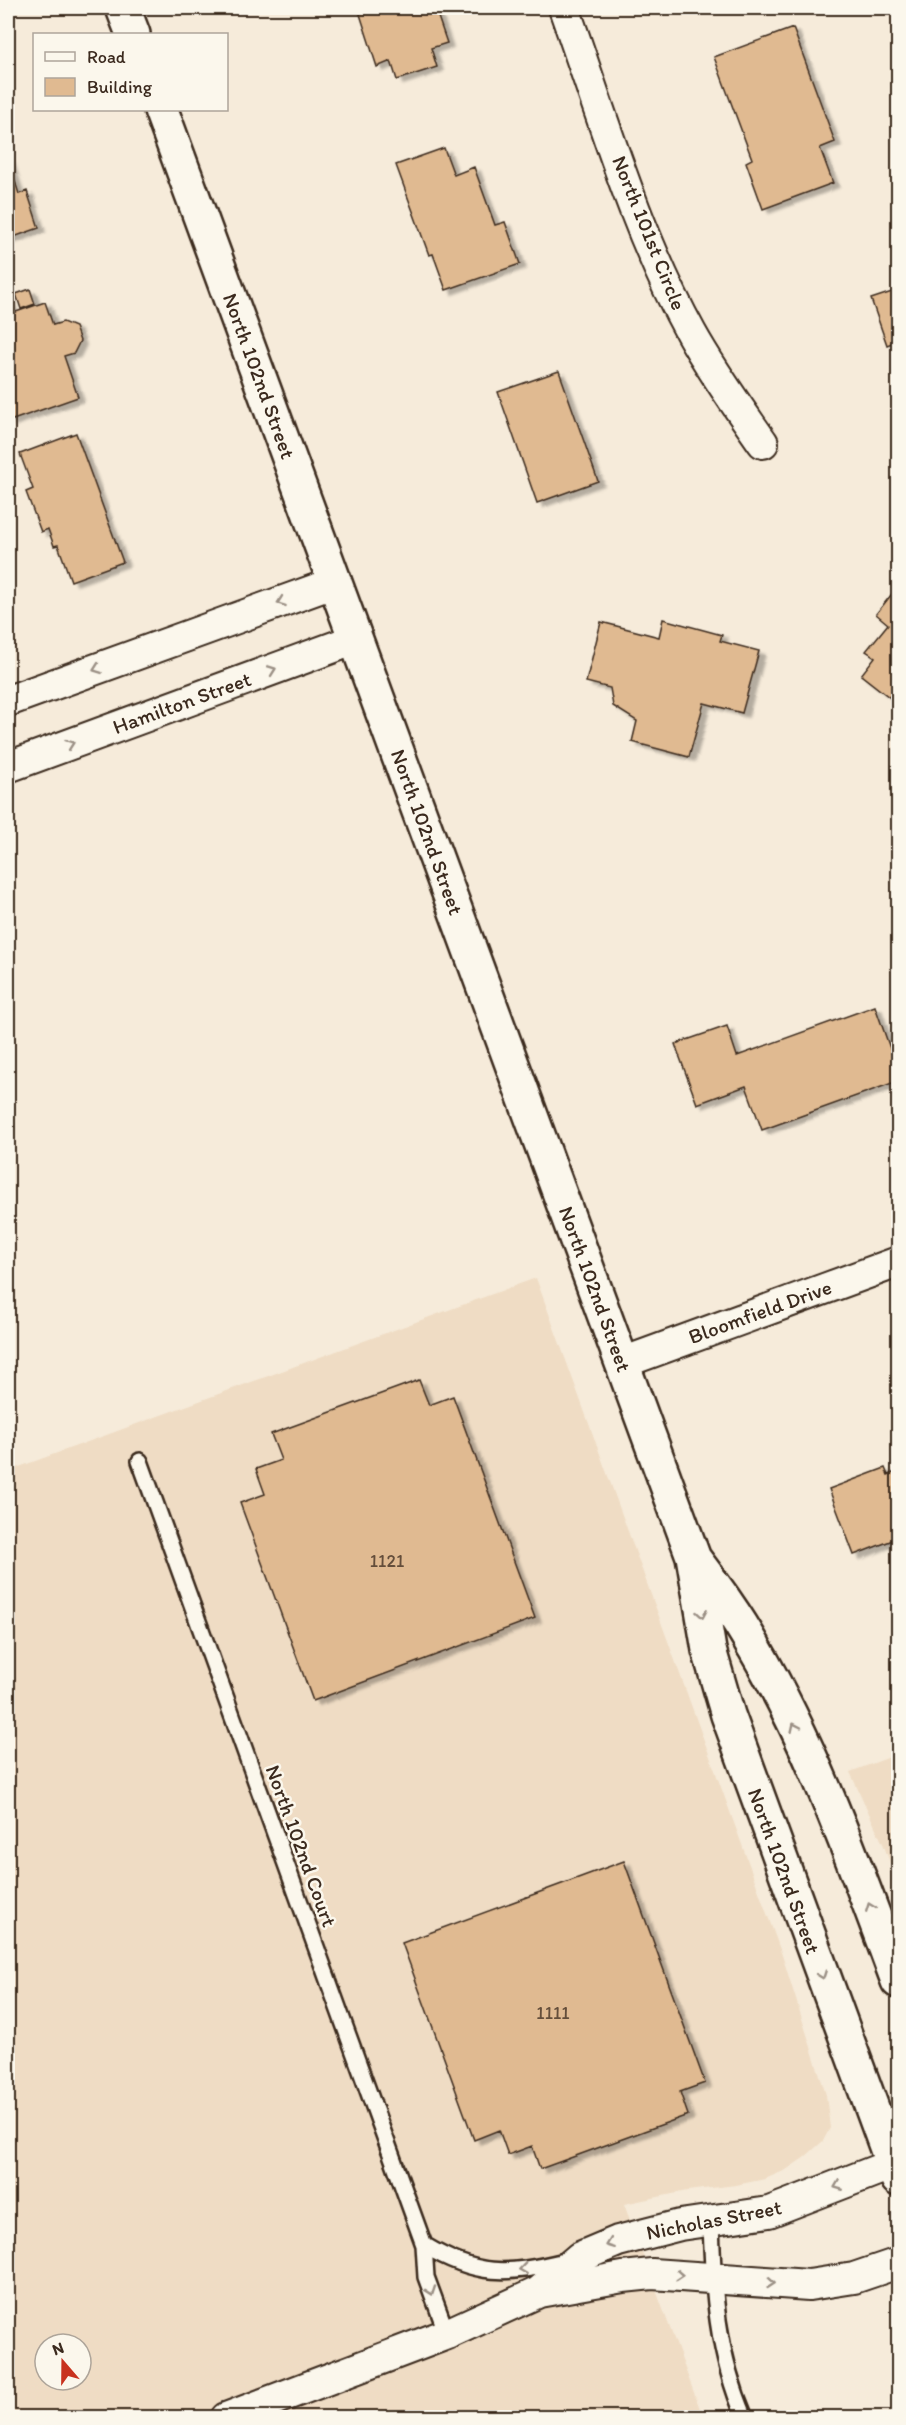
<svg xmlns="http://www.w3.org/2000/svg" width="906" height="2425" font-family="Itim,sans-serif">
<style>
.built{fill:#efdcc4;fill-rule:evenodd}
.building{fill:#e0ba91;stroke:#3b2a1e;stroke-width:1.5;filter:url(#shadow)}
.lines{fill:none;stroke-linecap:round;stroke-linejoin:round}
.lane-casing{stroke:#3b2a1e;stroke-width:20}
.street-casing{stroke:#3b2a1e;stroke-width:34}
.secondary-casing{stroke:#3b2a1e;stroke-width:38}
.lane{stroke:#fbf7ec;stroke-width:15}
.street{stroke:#fbf7ec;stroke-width:30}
.secondary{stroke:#fbf7ec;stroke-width:33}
.oneway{stroke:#9b9085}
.labels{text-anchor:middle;stroke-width:5;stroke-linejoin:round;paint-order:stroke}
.number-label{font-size:18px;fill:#644e3b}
.street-label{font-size:21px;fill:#3b2a1e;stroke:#fbf7ec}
</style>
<defs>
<filter id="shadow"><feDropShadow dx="6" dy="4" stdDeviation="1.5" flood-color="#0004"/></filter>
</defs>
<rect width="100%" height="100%" fill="#f6ebda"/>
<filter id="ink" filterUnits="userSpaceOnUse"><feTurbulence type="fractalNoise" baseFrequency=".0167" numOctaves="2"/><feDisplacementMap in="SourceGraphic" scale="12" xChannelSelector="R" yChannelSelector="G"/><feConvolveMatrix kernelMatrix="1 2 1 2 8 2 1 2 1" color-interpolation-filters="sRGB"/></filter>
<g filter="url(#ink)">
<path class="built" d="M536,1278L782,1955L826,2095L830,2128L823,2141L805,2157L786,2170L765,2179L736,2185L687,2191L624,2204L703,2417L8,2418V1471ZM45,2344H81V2380H45Z
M898,1754V1885L884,1846L850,1772Z"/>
<path class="building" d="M358,8H435L447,43L431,48L437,67L397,80L391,61L377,67Z
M793,28L835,142L820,148L833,183L763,209L746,162L752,159L714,57Z
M444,148L454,175L474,167L495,225L505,222L520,264L446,290L433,254L429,255L396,165Z
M8,159L19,194L27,191L39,228L8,239Z
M30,289L35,304L21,309L16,294Z
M898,290V362L892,343L887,345L871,299Z
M8,297L13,313L45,302L53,325L63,322L75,327L80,341L74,353L64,356L78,397L10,421L8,412Z
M559,371L598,481L537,503L498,392Z
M76,433L123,562L71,581L58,545L54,546L48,529L41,532L26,492L33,489L20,454Z
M895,590L898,592V704L861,675L875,657L866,651L888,624L876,614Z
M663,619L722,635L720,641L759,651L742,713L704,703L689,757L632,742L637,721L613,706L610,688L586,682L601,622L659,637Z
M875,1006L898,1071V1081L762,1130L746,1086L697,1104L675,1044L727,1026L737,1056Z
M419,1380L429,1405L453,1396L535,1618L313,1701L240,1503L265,1494L256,1469L281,1460L271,1434Z
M885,1468L888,1475L898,1471V1542L895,1543L893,1540L854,1555L829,1489Z
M624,1861L705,2083L680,2092L688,2115L540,2169L532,2146L508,2155L499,2130L474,2140L402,1943Z"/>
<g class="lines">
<defs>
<path id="lane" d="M140,1461L424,2245L426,2277L447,2334
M711,2222C713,2290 717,2354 745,2418
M424,2245C477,2277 507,2275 565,2261"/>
<path id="street" d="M564,8C602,115 636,233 691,333C712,371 738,407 763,443
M8,701L336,582
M8,767L356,639
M622,1363L898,1262
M540,2291L580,2257L618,2241L680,2225L769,2212L893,2164
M226,2418L447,2334L539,2292L623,2277L652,2274L809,2285L854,2278L898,2263"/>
<path id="secondary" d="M123,8L133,34
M161,110L693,1556L709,1650L728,1715L898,2179
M695,1560C716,1588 737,1616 754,1647C815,1751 856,1868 898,1981"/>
</defs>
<use href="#lane" class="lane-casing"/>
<use href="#street" class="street-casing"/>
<use href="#secondary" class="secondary-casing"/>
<use href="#lane" class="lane"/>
<use href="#street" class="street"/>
<use href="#secondary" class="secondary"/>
</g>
<defs><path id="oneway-chevron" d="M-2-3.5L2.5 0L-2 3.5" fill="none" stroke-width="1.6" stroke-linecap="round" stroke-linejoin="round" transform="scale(1.5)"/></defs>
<g class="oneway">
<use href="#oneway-chevron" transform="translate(281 602) rotate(160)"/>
<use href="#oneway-chevron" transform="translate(97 669) rotate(160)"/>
<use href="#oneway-chevron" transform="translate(272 670) rotate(-20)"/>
<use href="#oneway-chevron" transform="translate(70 744) rotate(-20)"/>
<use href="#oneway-chevron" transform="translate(702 1614) rotate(80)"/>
<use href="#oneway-chevron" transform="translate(795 1727) rotate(-115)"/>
<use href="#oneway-chevron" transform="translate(870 1907) rotate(-111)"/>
<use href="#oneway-chevron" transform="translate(822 1975) rotate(70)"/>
<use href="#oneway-chevron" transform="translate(838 2186) rotate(158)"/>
<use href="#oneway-chevron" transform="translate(610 2244) rotate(159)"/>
<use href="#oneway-chevron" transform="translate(523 2269) rotate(172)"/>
<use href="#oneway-chevron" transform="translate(680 2275) rotate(4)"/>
<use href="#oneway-chevron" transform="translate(771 2283) rotate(5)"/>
<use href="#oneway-chevron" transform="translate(431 2291) rotate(71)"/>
</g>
</g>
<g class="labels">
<g class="number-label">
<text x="387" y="1567">1121</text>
<text x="553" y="2019">1111</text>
</g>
<g class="street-label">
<text transform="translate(649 233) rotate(68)" y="7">North 101st Circle</text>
<text transform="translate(259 376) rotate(70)" y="7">North 102nd Street</text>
<text transform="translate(182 703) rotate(-20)" y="7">Hamilton Street</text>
<text transform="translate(427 832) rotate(70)" y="7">North 102nd Street</text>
<text transform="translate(595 1289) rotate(70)" y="7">North 102nd Street</text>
<text transform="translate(760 1312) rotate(-20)" y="7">Bloomfield Drive</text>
<text transform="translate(301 1846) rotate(70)" y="7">North 102nd Court</text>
<text transform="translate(784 1871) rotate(70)" y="7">North 102nd Street</text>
<text transform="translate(714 2220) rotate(-11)" y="7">Nicholas Street</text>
</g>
</g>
<rect width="906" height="2425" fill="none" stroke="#fbf7ec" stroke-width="30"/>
<rect x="15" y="15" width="876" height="2395" fill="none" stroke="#3b2a1e" stroke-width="2" filter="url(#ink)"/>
<rect x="33" y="33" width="195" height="78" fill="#fbf7ec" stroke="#aea59a" stroke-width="1.5"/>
<rect x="45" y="52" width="30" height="9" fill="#fbf7ec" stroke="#aea59a" stroke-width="1.5"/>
<text x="87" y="63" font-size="18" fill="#3b2a1e">Road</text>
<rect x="45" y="78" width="30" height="18" fill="#e0ba91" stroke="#aea59a" stroke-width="1.5"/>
<text x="87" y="93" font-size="18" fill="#3b2a1e">Building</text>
<g transform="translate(63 2362) rotate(340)"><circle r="28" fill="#fbf7ec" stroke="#aea59a" stroke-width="1.5"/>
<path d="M0-4.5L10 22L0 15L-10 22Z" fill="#c8321e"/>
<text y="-9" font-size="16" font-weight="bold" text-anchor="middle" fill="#3b2a1e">N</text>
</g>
</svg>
